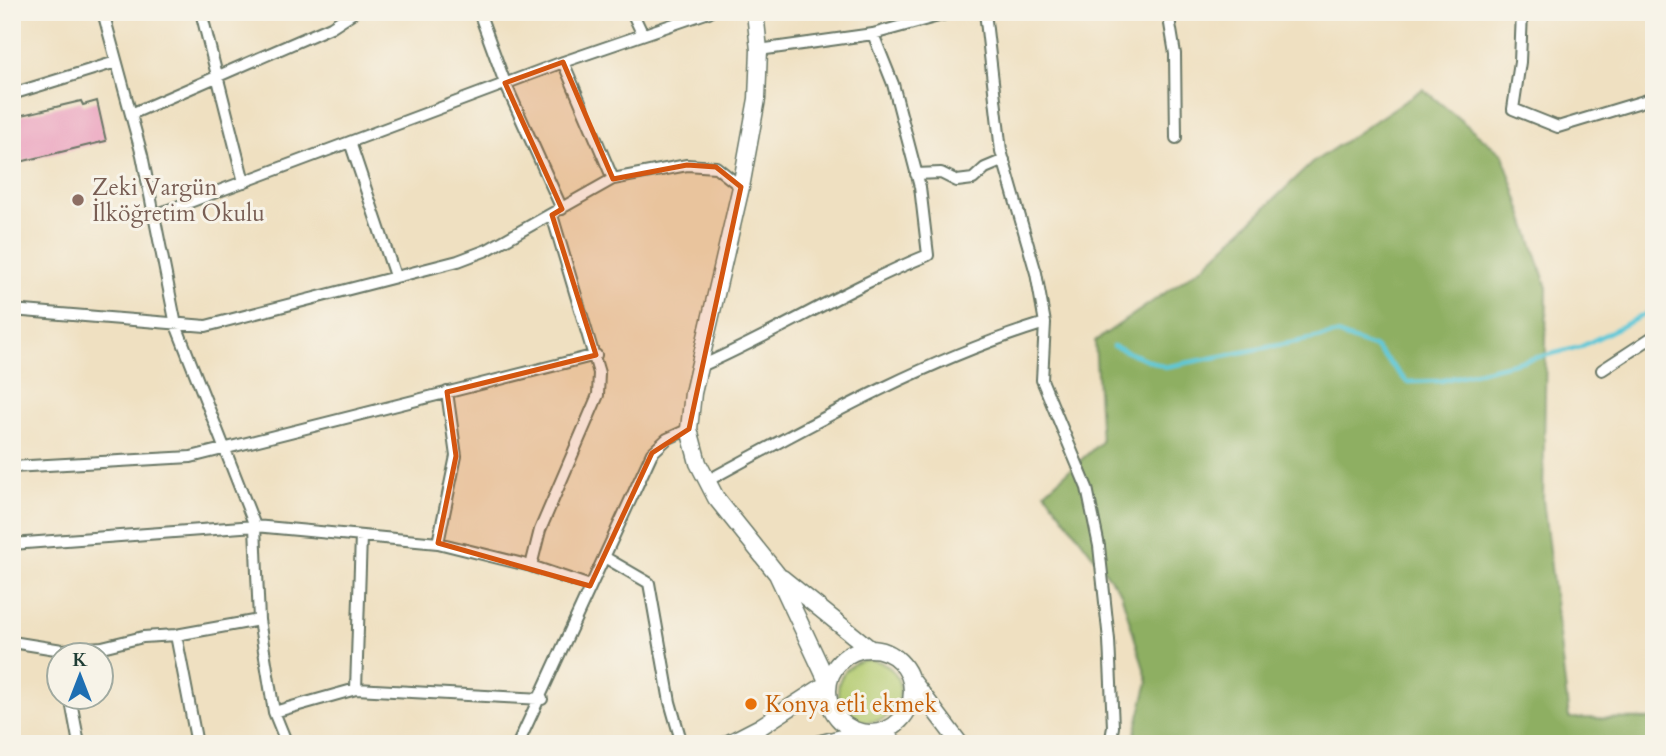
<svg xmlns="http://www.w3.org/2000/svg" width="1666" height="756" font-family="Cardo,serif">
<style>
.green{fill:#b3cb70;stroke:#698452;stroke-width:2}
.forest{fill:#8eaf62;stroke:#56764b;stroke-width:2}
.lines{fill:none;stroke-linecap:round;stroke-linejoin:round}
.stream{stroke:#5dc8d8;stroke-width:4.5}
.building{fill:#ea9bbb}
.street-casing{stroke:#687665;stroke-width:14}
.secondary-casing{stroke:#687665;stroke-width:19}
.street{stroke:#fff;stroke-width:10}
.secondary{stroke:#fff;stroke-width:16}
.marked{fill:#d45610;fill-opacity:0.2;stroke:#d45610;stroke-width:5;stroke-linejoin:round}
.education-dot{fill:#8d6e63;stroke:#f7f3e8;stroke-width:2.5}
.food-dot{fill:#e8710a;stroke:#f7f3e8;stroke-width:2.5}
.labels{text-anchor:middle;stroke-width:6;stroke-linejoin:round;paint-order:stroke}
.education-label{font-size:23px;fill:#785e54;stroke:#f7f3e8;text-anchor:start}
.food-label{font-size:23px;fill:#c56008;stroke:#f7f3e8;text-anchor:start}
</style>
<rect width="100%" height="100%" fill="#f7f3e8"/>
<filter id="ink" filterUnits="userSpaceOnUse"><feTurbulence type="fractalNoise" baseFrequency=".0143" numOctaves="2"/><feDisplacementMap in="SourceGraphic" scale="14" xChannelSelector="R" yChannelSelector="G"/><feConvolveMatrix kernelMatrix="1 2 1 2 8 2 1 2 1" color-interpolation-filters="sRGB"/></filter>
<filter id="wash" filterUnits="userSpaceOnUse"><feTurbulence type="fractalNoise" baseFrequency=".00686" numOctaves="4" result="noise"/><feDisplacementMap in="SourceGraphic" scale="28" xChannelSelector="R" yChannelSelector="G"/><feGaussianBlur stdDeviation="1.57" result="paint"/><feColorMatrix in="noise" values="0 0 0 0 0 0 0 0 0 0 0 0 0 0 0 0 0 1.4 0 .05"/><feComposite in="paint" operator="in"/></filter>
<g filter="url(#wash)">
<rect width="100%" height="100%" fill="#efe0c1"/>
<path class="green" d="M838 691a31 31 0 1 1 62 0a31 31 0 1 1-62 0Z"/>
<path class="forest" d="M1423,89L1503,155L1547,288L1543,500L1569,718L1654,719V744H1132L1148,682L1121,593L1045,492L1101,442L1095,341L1204,266L1312,163Z"/>
<g class="lines">
<path class="stream" d="M1113,346L1165,367L1337,334L1376,348L1407,382L1440,381L1580,347L1654,310"/>
</g>
<g id="blocks">
<path class="building" d="M81,101L83,105L97,101L106,141L20,162V158L12,159V113L15,121L18,120V116Z"/>
</g>
</g>
<g filter="url(#ink)">
<use href="#blocks" fill-opacity="0" stroke="#687665" stroke-width="2"/>
<g class="lines">
<defs>
<path id="street" d="M103,12L142,155L176,325L255,526L259,620L274,712L287,744
M201,12L244,182
M479,12L505,83L562,209
M632,12L642,33
M985,12L1001,151L1036,273L1045,323L1042,380L1087,488L1099,546L1109,640L1113,727L1110,744
M1168,12L1175,54L1176,138
M1522,12L1520,62L1513,109L1558,127L1654,98
M759,50L873,34L953,12
M563,62L613,179
M12,94L116,62
M131,114L331,27L354,12
M350,142L395,276
M916,174L941,173L957,181L973,179L985,168L1004,160
M155,215L563,62L709,12
M12,310L206,326L458,261L487,250L613,179L687,165L716,167L741,187
M699,367C777,333 849,287 928,255L920,187L893,84L873,34
M1602,370L1654,336
M12,467L191,457L596,355
M707,481C817,421 925,360 1045,323
M438,543L456,456L447,392
M12,544L255,526L438,543L531,566L590,586
M606,558L649,583L670,702L682,744
M531,566L540,530L598,395L599,373L552,215
M176,635L197,744
M12,642L62,650L102,647L143,637L176,635L259,620
M356,689L361,536
M70,696L79,744
M274,712L356,689L542,699
M518,744L652,453L667,439L689,429"/>
<path id="secondary" d="M782,578L869,648
M828 691a42 42 0 1 1 84 0a42 42 0 1 1-84 0Z
M911,679L960,744
M880,732L896,744
M727,744L760,727L828,683L777,574L716,498L698,463L689,429L693,393L741,187L757,99L759,50L755,12
M818,744L862,733"/>
</defs>
<use href="#street" class="street-casing"/>
<use href="#secondary" class="secondary-casing"/>
<use href="#street" class="street"/>
<use href="#secondary" class="secondary"/>
</g>
</g>
<path class="marked" d="M563,62L613,179L687,165L716,167L741,187L689,429L652,453L590,586L438,543L456,456L447,392L596,355L552,215L562,209L505,83Z"/>
<circle class="education-dot" cx="78" cy="200" r="7"/>
<circle class="food-dot" cx="751" cy="704" r="7"/>
<g class="labels">
<g class="education-label">
<text x="92" y="195">Zeki Vargün<tspan x="92" dy="26">İlköğretim Okulu</tspan></text>
</g>
<g class="food-label">
<text x="765" y="712">Konya etli ekmek</text>
</g>
</g>
<rect width="1666" height="756" fill="none" stroke="#f7f3e8" stroke-width="42"/>
<g transform="translate(80 676)"><circle r="33" fill="#f7f3e8" stroke="#a1aaa0" stroke-width="2"/>
<path d="M0-5L12 26L0 18L-12 26Z" fill="#1f6fb2"/>
<text y="-10" font-size="19" font-weight="bold" text-anchor="middle" fill="#1f3d34">K</text>
</g>
</svg>
